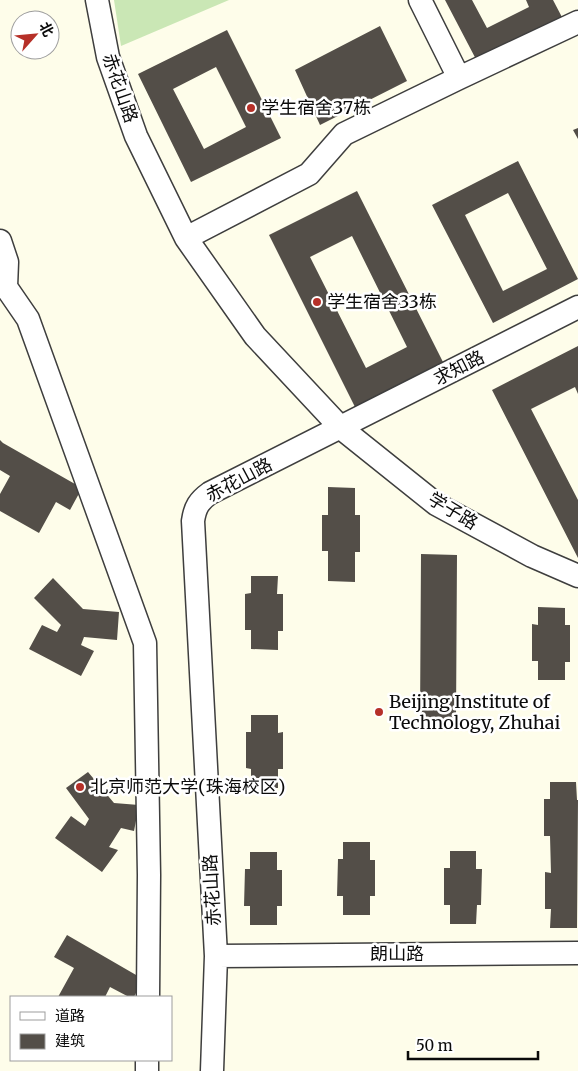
<svg xmlns="http://www.w3.org/2000/svg" width="578" height="1071" font-family="Merriweather,'Noto Sans SC',serif">
<style>
.green{fill:#cae7b5}
.building{fill:#534e48;fill-rule:evenodd}
.lines{fill:none;stroke-linecap:round;stroke-linejoin:round}
.minor-casing{stroke:#3e3e3e;stroke-width:25}
.minor{stroke:#fff;stroke-width:22}
.poi-dot{fill:#b63028;stroke:#fff;stroke-width:2}
.labels{text-anchor:middle;stroke-width:5;stroke-linejoin:round;paint-order:stroke}
.street-label{font-size:18px;fill:#0b0b0b;stroke:#fff}
.poi-label{font-size:18px;fill:#0b0b0b;stroke:#fff;text-anchor:start}
</style>
<rect width="100%" height="100%" fill="#fefdea"/>
<path class="green" d="M114,0H229L121,46Z"/>
<path class="building" d="M445,0H472L487,28L529,7L526,0H553L564,21L479,65Z
M380,26L407,81L320,125L295,70Z
M227,30L281,138L191,182L138,74ZM216,67L246,127L204,149L173,89Z
M578,128V139L573,130Z
M518,161L578,279L493,323L432,205ZM508,193L547,269L503,291L465,215Z
M357,191L443,362L355,407L269,235ZM352,236L407,347L366,368L310,257Z
M578,346V394L575,387L531,409L578,500V558L492,390Z
M0,440L3,443L82,488L70,510L56,502L39,533L0,511V494L10,476L0,470Z
M328,487L355,488V515H360V552H355V582L328,581V551H322V515H328Z
M421,554L457,555L456,720H420Z
M251,576H278L277,594H283V631H278V650L251,649V630H245V594L251,593Z
M53,578L83,609L119,612L117,640L84,637L81,645L94,651L81,676L29,649L42,625L57,632L61,625L34,598Z
M538,607L565,608V625H570V662H565V680H538V661H532V624L538,625Z
M251,715H278V733L283,732V769H278V788H251V769L246,768V732H251Z
M88,772L114,803L139,805L134,831L121,828L109,847L118,850L102,872L55,838L71,816L85,826L89,819L66,788Z
M550,782H576L577,800H578L577,928H550L551,909H545V872L551,873L550,836H544V799H550Z
M343,842H370V860H375V896H370V915H343V896H337L338,859H343Z
M450,851H476V869H482L481,905H477L476,924H450V905H444V868H450Z
M250,852H277V870H282V906H277V925H250V906H244L245,869H250Z
M67,935L143,979L134,997H129L110,987L105,997H58L74,968L54,957Z"/>
<g class="lines">
<defs>
<path id="minor" d="M97,0L108,57L136,136L186,238L255,336L341,428L436,504L532,556L578,576
M420,0L459,78
M186,238L309,174L344,134L459,78L578,22
M0,241L7,262L6,287L28,319L145,643L149,875L148,997
M216,956L578,953
M147,1071V1060
M212,1071L216,956L193,521C195,507 199,501 210,493L578,307"/>
</defs>
<use href="#minor" class="minor-casing"/>
<use href="#minor" class="minor"/>
</g>
<g class="poi-dot">
<circle cx="251" cy="108" r="5"/>
<circle cx="317" cy="302" r="5"/>
<circle cx="379" cy="712" r="5"/>
<circle cx="80" cy="787" r="5"/>
</g>
<g class="labels">
<g class="street-label">
<text transform="translate(120 88) rotate(71)" y="6">赤花山路</text>
<text transform="translate(459 368) rotate(-27)" y="6">求知路</text>
<text transform="translate(239 480) rotate(-28)" y="6">赤花山路</text>
<text transform="translate(453 511) rotate(31)" y="6">学子路</text>
<text transform="translate(212 890) rotate(-93)" y="6">赤花山路</text>
<text x="397" y="960">朗山路</text>
</g>
<g class="poi-label">
<text x="261" y="114">学生宿舍37栋</text>
<text x="327" y="308">学生宿舍33栋</text>
<text x="389" y="708">Beijing Institute of<tspan x="389" dy="21">Technology, Zhuhai</tspan></text>
<text x="90" y="793">北京师范大学(珠海校区)</text>
</g>
</g>
<rect x="10" y="996" width="162" height="65" fill="#ffffff" stroke="#9d9d9d"/>
<rect x="20" y="1012" width="25" height="8" fill="#ffffff" stroke="#9d9d9d"/>
<text x="55" y="1021" font-size="15" fill="#0b0b0b">道路</text>
<rect x="20" y="1034" width="25" height="15" fill="#534e48" stroke="#9d9d9d"/>
<text x="55" y="1046" font-size="15" fill="#0b0b0b">建筑</text>
<g transform="translate(35 35) rotate(63)"><circle r="24" fill="#ffffff" stroke="#9d9d9d"/>
<path d="M0-4L9 19L0 12L-9 19Z" fill="#b63028"/>
<text y="-8" font-size="14" font-weight="bold" text-anchor="middle" fill="#0b0b0b">北</text>
</g>
<path d="M408 1051v8h130v-8" fill="none" stroke="#0b0b0b" stroke-width="2.5"/>
<text x="416" y="1051" font-size="15" fill="#0b0b0b" stroke="#ffffff" stroke-width="4" paint-order="stroke">50 m</text>
</svg>
